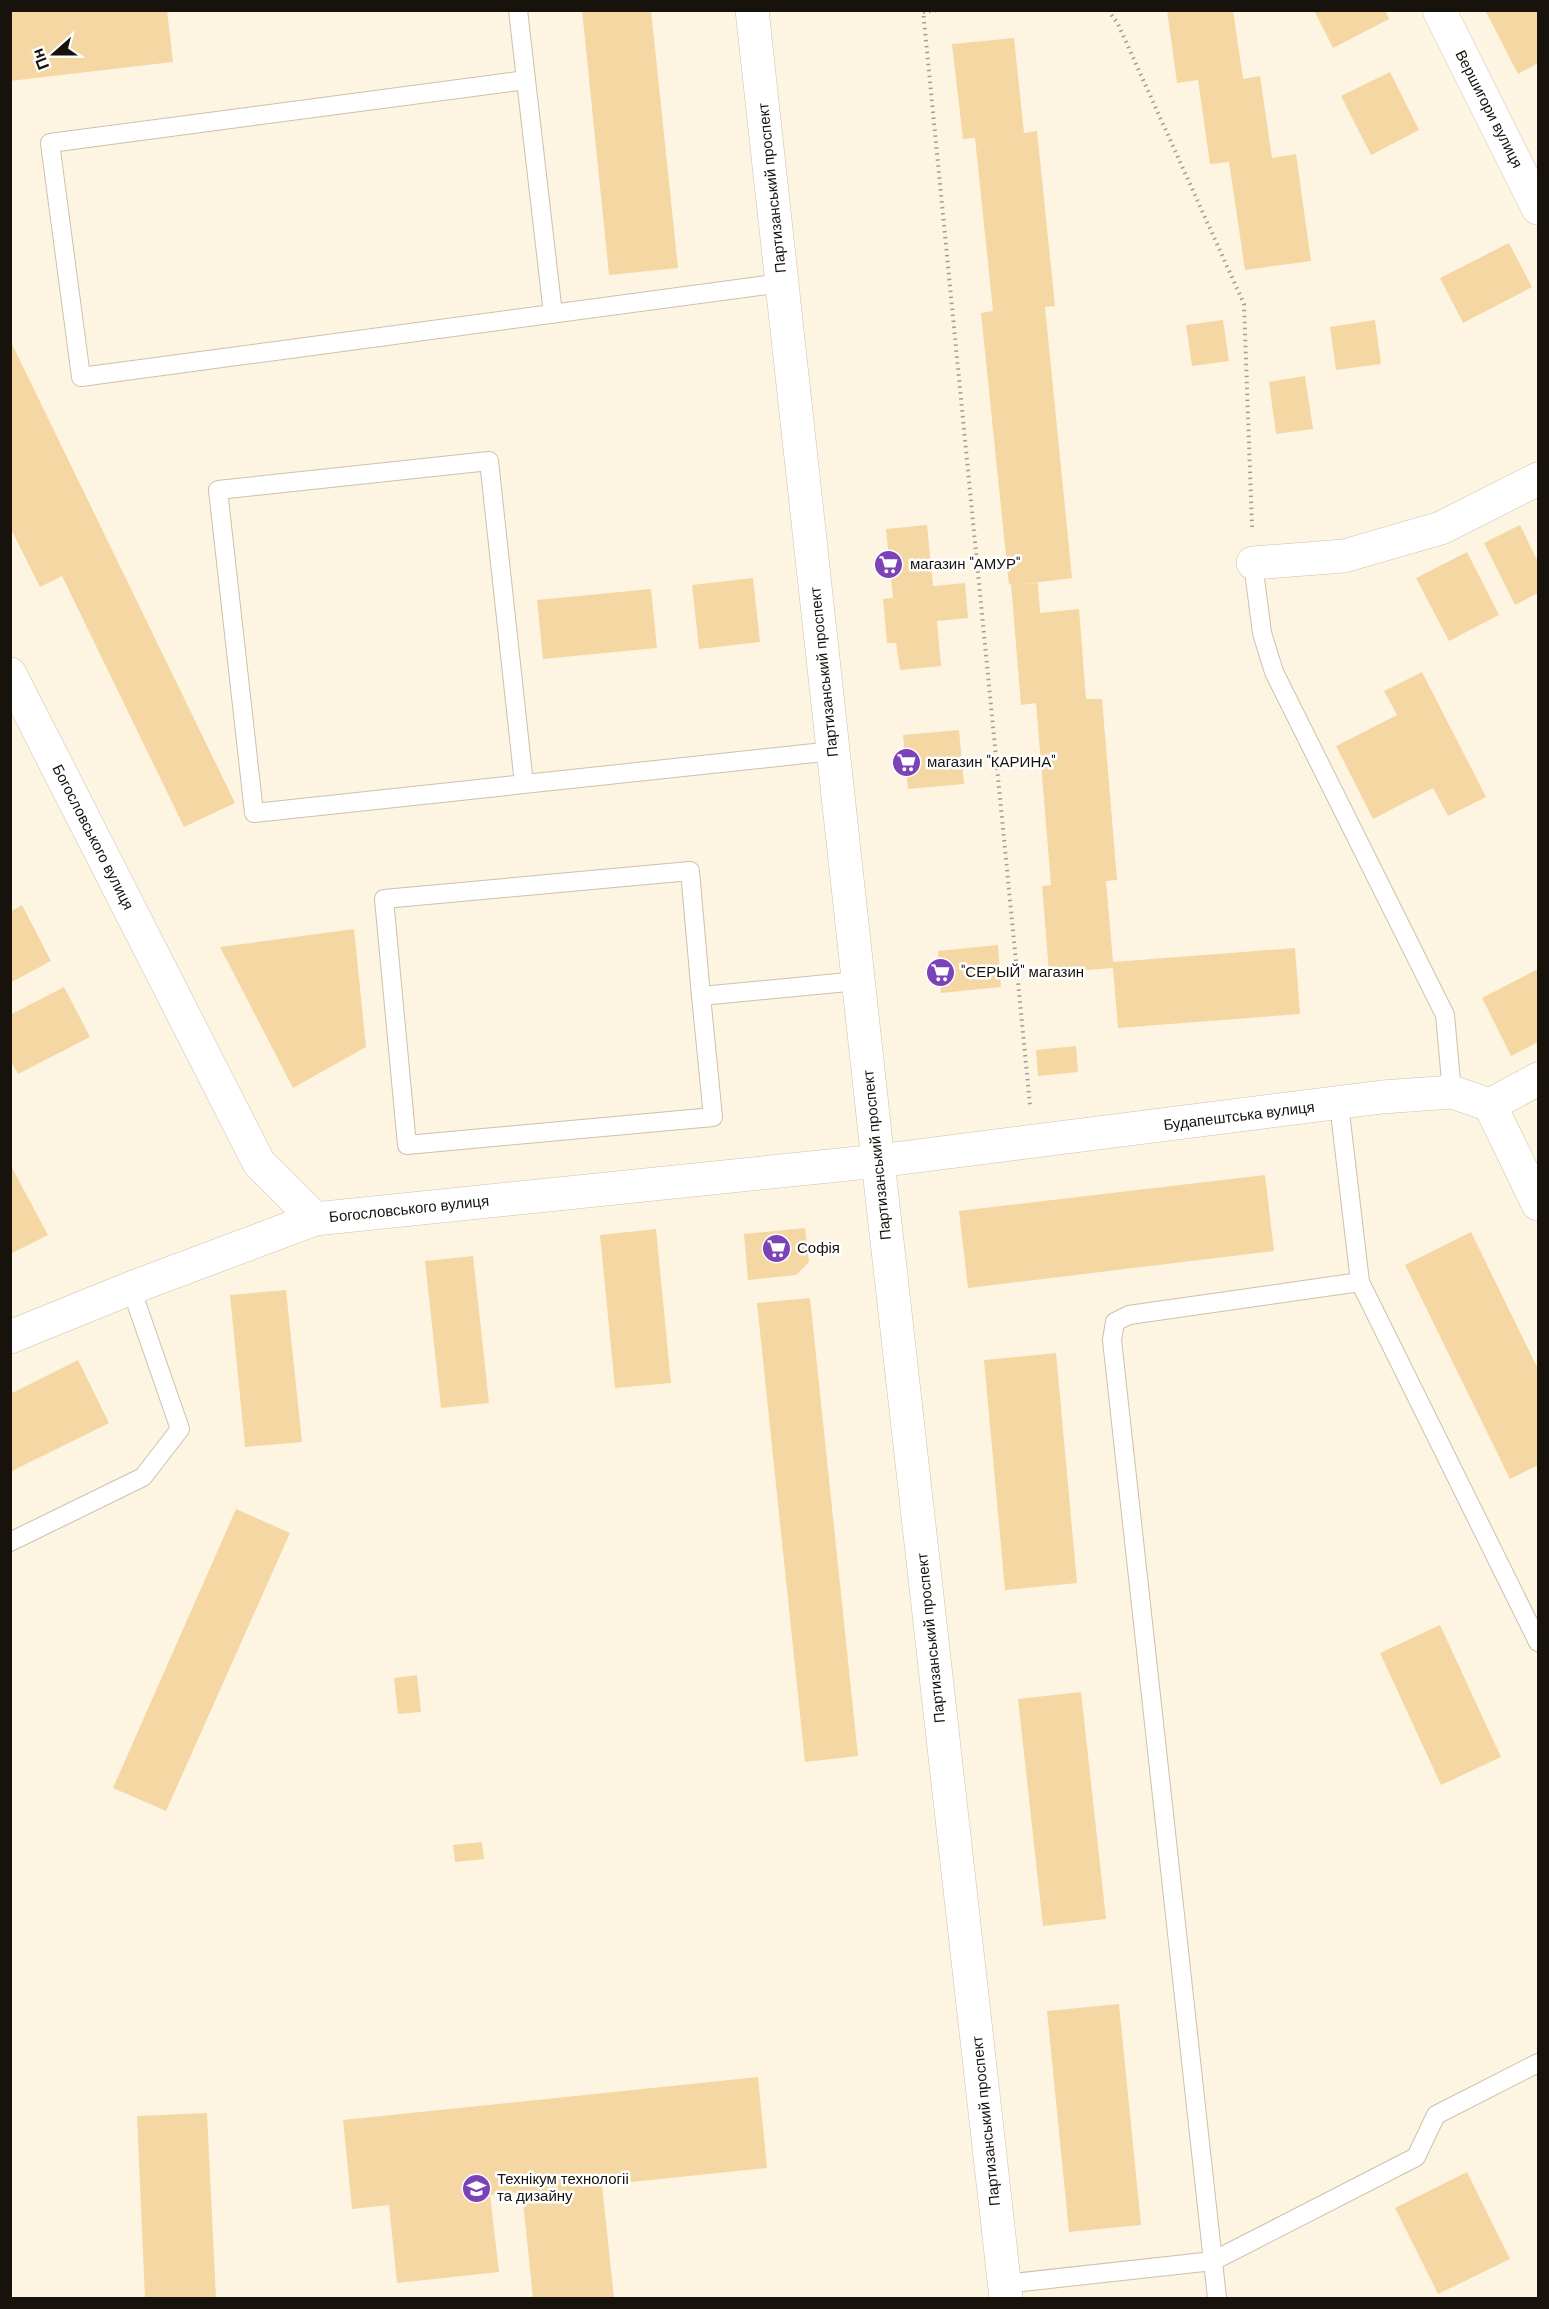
<svg xmlns="http://www.w3.org/2000/svg" width="1549" height="2309" font-family="'DM Sans',sans-serif">
<style>
.building{fill:#f5d7a3}
.lines{fill:none;stroke-linecap:round;stroke-linejoin:round}
.service-casing{stroke:#cdc1ac;stroke-width:20}
.minor-casing{stroke:#cdc1ac;stroke-width:34}
.tertiary-casing{stroke:#cdc1ac;stroke-width:34}
.path{stroke:#a59d8f;stroke-width:4;stroke-dasharray:1.5 4.5;stroke-linecap:butt}
.service{stroke:#fff;stroke-width:18}
.minor{stroke:#fff;stroke-width:33}
.tertiary{stroke:#fff;stroke-width:33}
.labels{text-anchor:middle;stroke-width:5;stroke-linejoin:round;paint-order:stroke}
.street-label{font-size:15px;fill:#17130c;stroke:#fff}
.poi-label{font-size:15px;fill:#17130c;stroke:#fff;text-anchor:start}
</style>
<rect width="100%" height="100%" fill="#fef4e2"/>
<path class="building" d="M10,10H167L173,62L10,81Z
M582,10H651L678,268L609,275Z
M1167,10H1233L1243,79L1260,76L1272,158L1296,154L1311,261L1245,270L1229,162L1210,164L1198,80L1177,83Z
M1314,10H1385L1389,19L1333,48Z
M1485,10H1538V63L1518,74Z
M1014,38L1024,133L1037,131L1055,306L1045,307L1072,578L1024,584L1038,583L1040,613L1079,609L1086,699H1102L1117,880L1106,881L1113,962L1295,948L1300,1014L1118,1028L1113,968L1049,973L1042,886L1051,885L1036,703L1021,705L1011,584L1009,585L981,313L993,311L975,138L963,139L952,44Z
M1390,72L1419,130L1371,155L1341,96Z
M1509,243L1532,287L1463,323L1440,278Z
M1223,320L1229,361L1192,366L1186,325Z
M1375,320L1381,364L1336,370L1330,327Z
M10,340L235,803L184,827L62,576L40,587L10,527Z
M1305,376L1313,429L1276,434L1269,382Z
M927,525L933,586L965,583L968,618L937,621L941,666L900,670L896,643H887L883,599L893,598L886,529Z
M1520,525L1538,562V593L1515,605L1484,543Z
M1467,552L1499,615L1449,641L1416,578Z
M753,578L760,642L699,649L692,585Z
M651,589L657,648L543,659L537,600Z
M1422,672L1486,797L1448,816L1433,788L1373,819L1336,746L1397,715L1384,691Z
M959,730L964,784L908,789L903,735Z
M22,905L51,961L10,983V912Z
M354,929L366,1047L293,1088L220,947Z
M998,945L1001,987L941,993L938,951Z
M1538,969V1042L1511,1056L1482,998Z
M64,987L90,1037L18,1074L10,1060V1015Z
M1076,1046L1078,1072L1038,1076L1036,1050Z
M10,1164L48,1235L10,1254Z
M1265,1175L1274,1251L968,1288L959,1211Z
M805,1228L809,1262L796,1275L748,1280L744,1234Z
M656,1229L671,1383L615,1388L600,1235Z
M1471,1232L1538,1369V1465L1510,1479L1405,1265Z
M473,1256L489,1403L441,1408L425,1261Z
M286,1290L302,1442L245,1447L230,1295Z
M810,1298L858,1756L805,1762L757,1303Z
M1056,1353L1077,1583L1005,1590L984,1360Z
M78,1360L109,1423L10,1472V1394Z
M236,1509L290,1533L166,1811L113,1788Z
M1440,1625L1501,1757L1441,1785L1380,1653Z
M417,1675L421,1712L398,1714L394,1678Z
M1081,1692L1106,1919L1043,1926L1018,1699Z
M482,1842L484,1859L455,1862L453,1845Z
M1119,2004L1141,2225L1069,2232L1047,2011Z
M758,2077L767,2168L602,2185L614,2298H533L522,2192L490,2195L499,2272L397,2283L389,2205L352,2209L343,2120Z
M207,2113L216,2298H145L137,2116Z
M1467,2172L1510,2259L1438,2294L1395,2208Z"/>
<g class="lines">
<defs>
<path id="service" d="M518,10L526,80
M553,314L526,80L50,143L81,377L782,283
M1253,563L1262,633L1274,672L1445,1015L1452,1092
M524,784L489,461L218,490L254,813L833,751
M701,996L690,871L384,899L407,1145L713,1117L701,996L858,981
M1360,1282L1538,1642
M10,1542L143,1477L180,1429L131,1288
M1004,2284L1213,2261L1416,2157L1436,2115L1538,2063
M1217,2298L1112,1340L1115,1322L1129,1315L1360,1282L1339,1104"/>
<path id="minor" d="M1439,10L1538,208
M1253,563L1344,556L1441,528L1538,479
M10,674L259,1163L315,1219L878,1161L1382,1097L1452,1092L1490,1105L1538,1204
M1490,1105L1538,1079
M10,1337L131,1288L315,1219"/>
<path id="tertiary" d="M752,10L878,1161L1006,2298"/>
</defs>
<use href="#service" class="service-casing"/>
<use href="#minor" class="minor-casing"/>
<use href="#tertiary" class="tertiary-casing"/>
<path class="path" d="M923,10L1030,1105
M1108,10L1118,24L1244,304L1252,527
M923,12L939,10"/>
<use href="#service" class="service"/>
<use href="#minor" class="minor"/>
<use href="#tertiary" class="tertiary"/>
</g>
<defs>
<symbol id="supermarket-disc" viewBox="-11 -11 22 22"><circle r="9.5" fill="#7c43b9" stroke="#fff"/><path d="M-6-5.5h2.5l.6 2H6L4.5 2H-2.5L-4.4-4H-6ZM-1.5 3.2a1.3 1.3 0 1 0 .1 0ZM3 3.2a1.3 1.3 0 1 0 .1 0Z" fill="#fff"/></symbol>
<symbol id="university-disc" viewBox="-11 -11 22 22"><circle r="9.5" fill="#7c43b9" stroke="#fff"/><path d="M0-5L7-2L0 1L-7-2ZM-4 1L0 2.5L4 1V4Q0 6-4 4Z" fill="#fff"/></symbol>
</defs>
<g fill-rule="evenodd">
<use href="#supermarket-disc" x="872" y="548" width="33" height="33"/>
<use href="#supermarket-disc" x="890" y="746" width="33" height="33"/>
<use href="#supermarket-disc" x="924" y="956" width="33" height="33"/>
<use href="#supermarket-disc" x="760" y="1232" width="33" height="33"/>
<use href="#university-disc" x="460" y="2172" width="33" height="33"/>
</g>
<g class="labels">
<g class="street-label">
<text transform="translate(1489 109) rotate(63)" y="5">Вершигори вулиця</text>
<text transform="translate(772 188) rotate(-96)" y="5">Партизанський проспект</text>
<text transform="translate(824 672) rotate(-96)" y="5">Партизанський проспект</text>
<text transform="translate(93 837) rotate(63)" y="5">Богословського вулиця</text>
<text transform="translate(1239 1116) rotate(-7)" y="5">Будапештська вулиця</text>
<text transform="translate(877 1155) rotate(-96)" y="5">Партизанський проспект</text>
<text transform="translate(409 1209) rotate(-6)" y="5">Богословського вулиця</text>
<text transform="translate(931 1638) rotate(-96)" y="5">Партизанський проспект</text>
<text transform="translate(986 2121) rotate(-96)" y="5">Партизанський проспект</text>
</g>
<g class="poi-label">
<text x="910" y="569">магазин "АМУР"</text>
<text x="927" y="767">магазин "КАРИНА"</text>
<text x="961" y="977">"СЕРЫЙ" магазин</text>
<text x="797" y="1253">Софія</text>
<text x="497" y="2184">Технікум технологіі<tspan x="497" dy="17">та дизайну</tspan></text>
</g>
</g>
<rect width="1549" height="2309" fill="none" stroke="#17130c" stroke-width="24"/>
<g transform="translate(54 54) rotate(249)" stroke="#ffffff" stroke-width="4.5" paint-order="stroke">
<path d="M0-4.5L10 22L0 15L-10 22Z" fill="#17130c"/>
<text y="-9" font-size="16" font-weight="bold" text-anchor="middle" fill="#17130c">Пн</text>
</g>
</svg>
